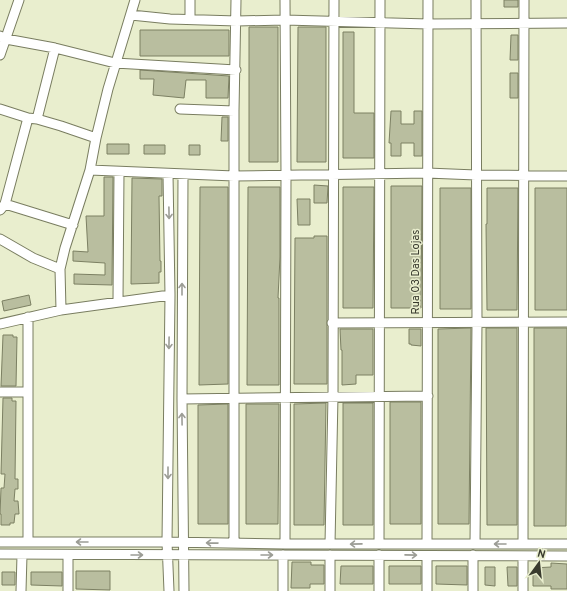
<svg xmlns="http://www.w3.org/2000/svg" width="567" height="591" font-family="Overpass,sans-serif">
<style>
.building{fill:#b9be9f;stroke:#7c8063}
.lines{fill:none;stroke-linecap:round;stroke-linejoin:round}
.minor-casing{stroke:#797d60;stroke-width:11}
.minor{stroke:#fff;stroke-width:9}
.oneway{stroke:#9c9d96}
.labels{text-anchor:middle;stroke-width:3;stroke-linejoin:round;paint-order:stroke}
.street-label{font-size:11px;fill:#393b2e;stroke:#e9eece}
</style>
<rect width="100%" height="100%" fill="#e9eece"/>
<path class="building" d="M504,0H518V7H504Z
M249,27H278V162H249Z
M298,27H326V162H297Z
M140,30H229V56H140Z
M343,32H354V113H374V158H343Z
M511,35H518V60H510Z
M140,70L229,76L228,98H206V80H186L184,98L153,95L154,79H140Z
M510,73H518V98H510Z
M391,111H401V124H414V111H422V156H414V143H401V156H391V143H389Z
M222,117H228V141H221Z
M107,144H129V154H107Z
M144,145H165V154H144Z
M189,145H200V155H189Z
M104,177H113L112,285L74,284V274L105,275V263L73,261V251L88,252L86,216H104Z
M132,178L162,179V196H159L160,261H161V272H159V283L131,284Z
M314,185L328,186L327,203H314Z
M391,186H422L421,308H391Z
M200,187H228V384L199,385Z
M248,187H280V257L278,298H279V385H247Z
M343,187H374L373,308H343Z
M440,188H471V309H440Z
M487,188H518L517,310H487L486,224H487Z
M535,188H567V310H535Z
M297,199H310V225H298Z
M314,236H327V384H294L295,238H314Z
M29,295L31,305L4,311L2,301Z
M471,328L469,524H438V329Z
M486,328H517V525H487Z
M534,328H567L566,526H534Z
M340,329H373V375H356V384L342,385V350H341Z
M409,329H421V346L411,345V344H409Z
M3,335H13V337H17L16,386H1Z
M3,398H12V401H16L15,479H18V489H15L14,501H18L19,514H15L14,523H10V525H1V514H0L1,488H4L5,474H1Z
M390,402H421V524H390Z
M326,403L324,525H294V404Z
M343,403H373V525H343Z
M228,404V524H198V405Z
M246,404H279L278,524H246Z
M292,562H311V565H324V584H310V588H291Z
M551,563L567,564V589H551V586H533V568L551,567Z
M341,566H373V584H340Z
M389,566H421V584H389Z
M436,566H467V585L436,584Z
M485,567H495V586L485,585Z
M507,567H517V586H508Z
M76,571H110V590L76,589Z
M2,572H15V585H2Z
M31,572H62V586L31,585Z"/>
<g class="lines">
<defs>
<path id="minor" d="M285,0L286,175L285,544
M131,15L170,19L237,21L285,20L428,24L567,23
M190,19V0
M0,36L6,39L55,48L115,63L236,70
M0,55L19,0
M0,109L28,118L37,119L61,126L96,138
M180,109L234,111
M37,119L55,48
M90,170L234,176L427,173L476,175L567,176
M168,174L170,295L167,542L169,591
M183,175L182,399L184,591
M5,204L73,225
M0,210L5,204L28,118
M0,239L33,258L60,269
M118,301L119,172
M61,310L170,295
M332,323L567,322
M0,324L61,310L60,269L65,248L90,170L96,138L108,89L135,0
M0,392H28
M182,399L428,396
M0,542H167L285,544H567
M28,542V317
M234,543V111L236,0
M379,543L380,0
M427,543L428,0
M330,544L333,396L334,0
M475,544L477,322L476,0
M523,544L524,0
M0,554L567,556
M330,555V591
M21,591L22,555
M68,591V555
M283,591V555
M379,591V555
M427,591V556
M473,591V555
M523,591V556"/>
</defs>
<use href="#minor" class="minor-casing"/>
<use href="#minor" class="minor"/>
</g>
<defs><path id="oneway-shaft" d="M-6 0H5M1.5-3L5.5 0L1.5 3" fill="none" stroke-width="1.6" stroke-linecap="round" stroke-linejoin="round"/></defs>
<g class="oneway">
<use href="#oneway-shaft" transform="translate(169 213) rotate(89)"/>
<use href="#oneway-shaft" transform="translate(182 289) rotate(-90)"/>
<use href="#oneway-shaft" transform="translate(169 343) rotate(91)"/>
<use href="#oneway-shaft" transform="translate(182 419) rotate(-91)"/>
<use href="#oneway-shaft" transform="translate(168 473) rotate(90)"/>
<use href="#oneway-shaft" transform="translate(82 542) rotate(180)"/>
<use href="#oneway-shaft" transform="translate(212 543) rotate(-179)"/>
<use href="#oneway-shaft" transform="translate(356 544) rotate(179)"/>
<use href="#oneway-shaft" transform="translate(500 544) rotate(-180)"/>
<use href="#oneway-shaft" transform="translate(137 555)"/>
<use href="#oneway-shaft" transform="translate(267 555)"/>
<use href="#oneway-shaft" transform="translate(411 555) rotate(1)"/>
</g>
<g class="labels">
<g class="street-label">
<text transform="translate(415 272) rotate(-90)" y="4">Rua 03 Das Lojas</text>
</g>
</g>
<g transform="translate(539 563) rotate(15)" stroke="#e9eece" stroke-width="3" paint-order="stroke">
<path d="M0-3L7 15L0 10L-7 15Z" fill="#393b2e"/>
<text y="-6" font-size="11" font-weight="bold" text-anchor="middle" fill="#393b2e">N</text>
</g>
</svg>
